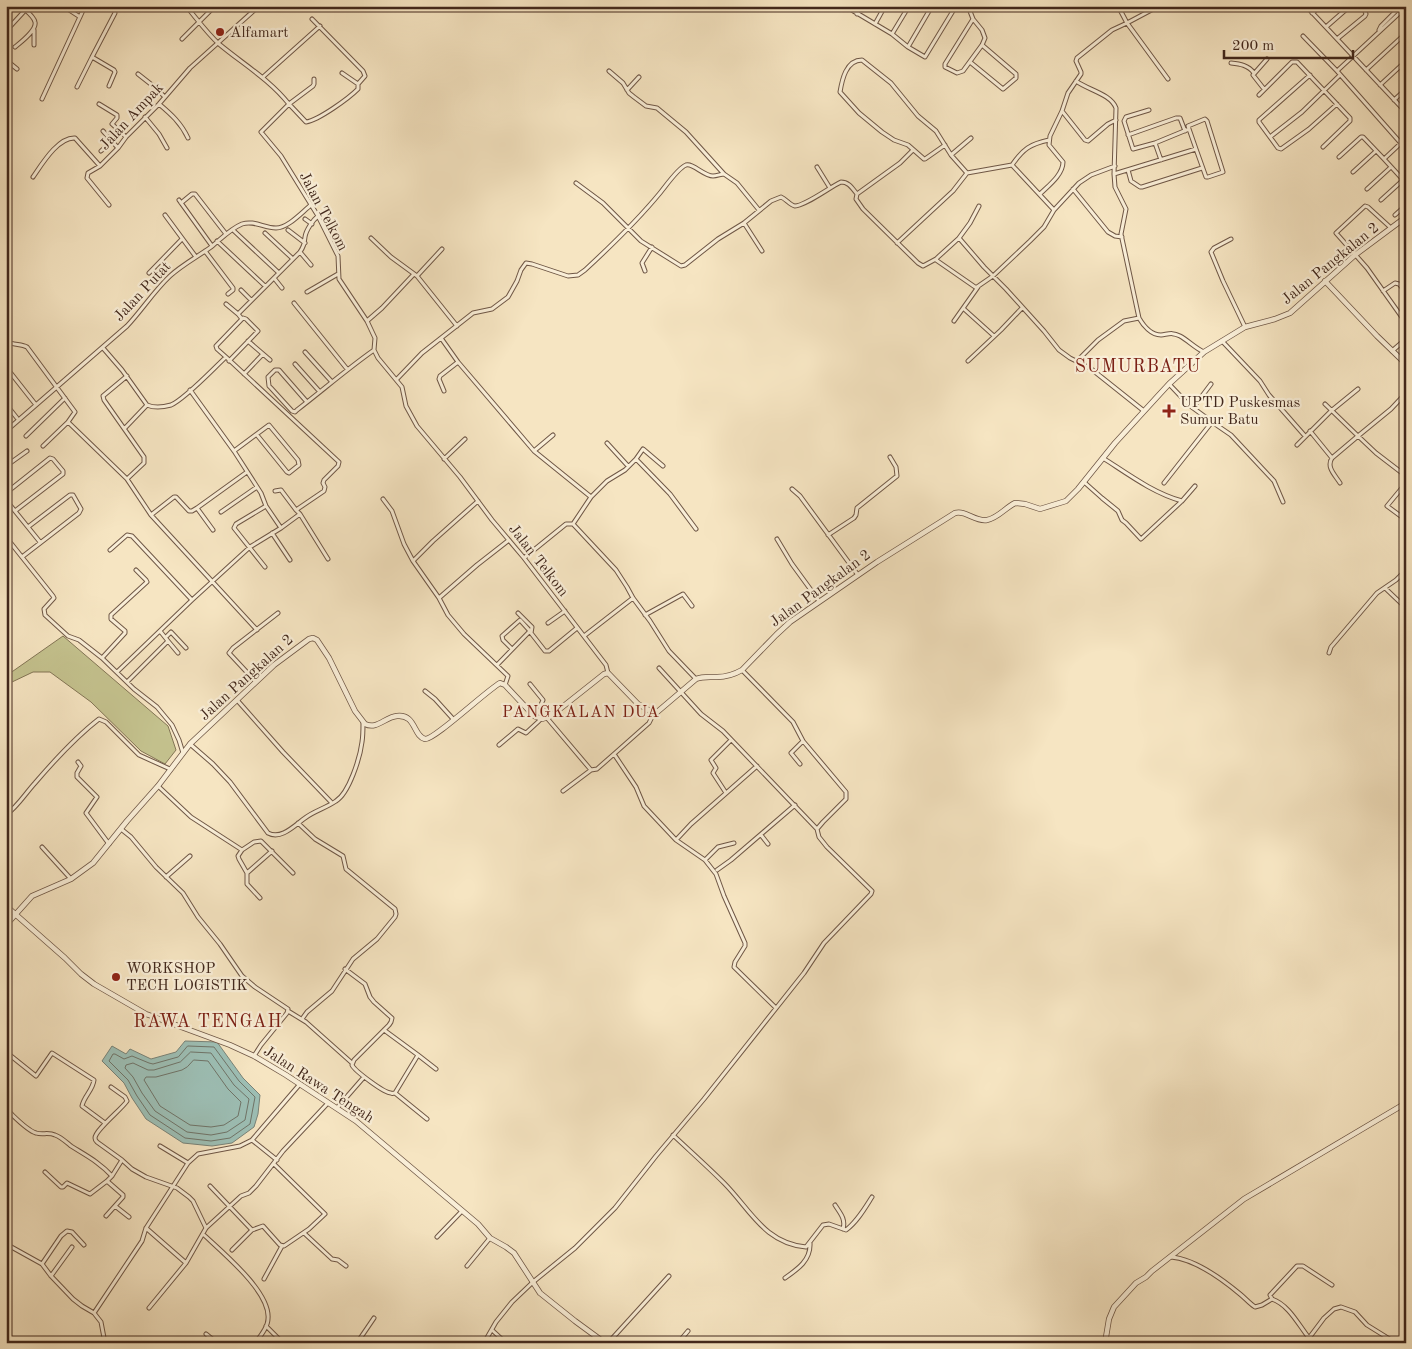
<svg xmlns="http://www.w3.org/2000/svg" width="1412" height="1349" font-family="'Old Standard TT',serif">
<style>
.green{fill:#c4c28e;stroke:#837555}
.water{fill:#9dbfb5;stroke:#798378}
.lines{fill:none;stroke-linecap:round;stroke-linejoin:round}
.shore{stroke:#707468;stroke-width:1}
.minor-casing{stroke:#6f5746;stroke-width:5}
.tertiary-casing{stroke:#6f5746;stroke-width:6}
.minor{stroke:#f9eed7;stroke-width:3}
.tertiary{stroke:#f9eed7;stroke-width:4.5}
.poi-dot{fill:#8f2418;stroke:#f9eed7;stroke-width:2}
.labels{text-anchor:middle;stroke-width:4.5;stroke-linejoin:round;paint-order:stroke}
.poi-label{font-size:15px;fill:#42281c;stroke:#f9eed7;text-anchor:start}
.street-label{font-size:15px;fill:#42281c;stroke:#f9eed7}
.neighbourhood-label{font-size:16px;letter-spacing:1px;fill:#7a1f14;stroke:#f9eed7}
.quarter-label{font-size:18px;letter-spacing:1px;fill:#7a1f14;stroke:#f9eed7}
</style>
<rect width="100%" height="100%" fill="#f6e5c2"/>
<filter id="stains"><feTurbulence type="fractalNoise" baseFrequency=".004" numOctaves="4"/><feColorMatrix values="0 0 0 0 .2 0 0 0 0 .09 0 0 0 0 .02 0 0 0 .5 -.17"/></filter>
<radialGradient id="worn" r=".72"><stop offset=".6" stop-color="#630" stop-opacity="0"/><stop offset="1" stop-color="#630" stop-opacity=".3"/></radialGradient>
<path class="green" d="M63,636L168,726L176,750L165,764L141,751L91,702L50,672H33L12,682H6V676Z"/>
<path class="water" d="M185,1041L217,1042L243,1078L260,1095L258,1114L254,1127L232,1143L212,1146L183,1143L146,1119L132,1098L124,1083L102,1061L112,1046L126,1054L130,1049L151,1059L176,1052Z"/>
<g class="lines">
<path class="shore" d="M188,1046L214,1047L239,1081L255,1097L250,1124L230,1138L211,1141L185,1138L150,1115L137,1096L128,1080L109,1061L113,1054H115L124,1059L132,1056L149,1063L153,1064L178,1057Z
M191,1052L211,1053L234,1085L249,1099L245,1120L227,1132L211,1135L187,1132L155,1111L142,1093L133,1077L125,1068L126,1065L133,1063L148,1070H154L180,1062Z
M194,1060L208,1061L228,1089L241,1102L238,1116L224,1125L211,1127L190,1125L160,1106L144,1080L146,1077H156L182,1070L187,1067Z"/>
<defs>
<path id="minor" d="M63,6L80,17
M186,6C197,19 207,33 219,44C243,64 269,79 289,104L261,132L281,156L318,216L338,256L339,279L367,321L375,338L374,350L378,358L402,387L406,406L417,426L460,477L492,520L524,558L606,665L608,673
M845,6L892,34L908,47L925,57L956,6
M968,6L973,19L982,30L985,38L982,45L963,71L957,73L945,67V64L973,19
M1159,6L1127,23L1168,79
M1306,6L1402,108
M1406,7L1337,71L1406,149
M1312,13L1321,6
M857,14L861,6
M312,19L363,71L365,76L358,84
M875,24L885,6
M1326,27L1350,6
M1379,30L1381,26L1401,6
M6,31L29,6
M892,34L909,6
M1303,36L1337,71
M182,39L215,6
M1337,39L1365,16L1366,14L1363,6
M34,45V30
M15,47C21,42 37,30 35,22C34,16 25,10 21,6
M908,47L932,6
M6,60L17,69
M970,62L1003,89L1016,78V74L982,45
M1231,63C1240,64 1248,65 1254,73
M1366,70L1406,33
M609,71L623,83L629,93L634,97L646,106L657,108L686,132L724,174L737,183L759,210
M138,74L152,85L165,97
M1310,75L1259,120V122L1278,148L1281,149L1309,129L1337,104
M263,77L320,26
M314,79V84L313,86L289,104L306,122C319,120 349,98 358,89V84L342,73
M1076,81C1088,90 1111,94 1116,108L1114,174L1115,187L1126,209L1121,234L1139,318C1143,325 1151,335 1161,335C1169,334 1172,332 1180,336C1189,341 1195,348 1204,352
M1380,85L1406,61
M109,86L115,72L114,70L92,57L115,13L114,6
M77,87L92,57
M1264,89L1253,75L1267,59
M627,90L639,77
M1259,95L1292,62H1297L1350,118V121L1323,147
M42,99L85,6
M1394,100L1406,89
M99,104L117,115V118L112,124L126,137
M159,104C171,114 181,123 188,138
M1149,110L1126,117L1124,121L1133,149L1155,143L1189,129
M1062,111L1085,140L1088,141L1108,124L1116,120
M145,117L159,134L167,148
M103,131L118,148
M1128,135L1176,118H1180L1185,131
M1270,137L1302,112L1340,75
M1155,143L1161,160
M945,145L925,159H924L908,145L894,140L882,132L859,113L840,92C842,80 846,60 862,60L891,83L918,116L936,131L951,155L967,173
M101,151L112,141
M951,155L971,138
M1339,157L1361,137H1363L1384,159L1406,183
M1384,159L1401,143
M1012,165C1023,149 1030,144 1049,140
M817,167L830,188
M1128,170L1131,181L1140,187H1142L1202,168
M1353,172L1376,151
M967,173L1012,165L1054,210L1044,227L1030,241L993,276L977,287H975L936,260L937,258L959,238L984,267L1006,289L1044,331L1059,350L1070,358L1090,368L1144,411
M1114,174L1196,149L1206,177H1208L1223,172L1207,121L1205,119L1188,126L1196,149
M33,177C42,164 58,137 75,138L100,166
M576,183L603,203L641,241L681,266L685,265L718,239L744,223L771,201L781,197C786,199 790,205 795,206C805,206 830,187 841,182C849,182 852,188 857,194L856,199L863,209L918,263L923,266L936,259
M1073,189L1108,232L1115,236L1122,237
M1367,189L1391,167
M857,194L900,163L913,150
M1040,194C1048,186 1063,175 1063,162L1049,145L1050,136L1062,111L1068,93L1081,74V72L1076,61L1077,58L1112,30L1127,23L1118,6
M179,200L212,246
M1381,200L1403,180
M181,203L192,194H195L226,234
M109,205L87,178L88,173L100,166L118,148L126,137L159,104L190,68L259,6
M1054,210L1079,183L1091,175L1115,166
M165,215L196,257
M1395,215L1406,205
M305,219L312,224
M744,223L762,251
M1391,228L1368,207L1365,206L1336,233L1367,268L1406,323
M233,230L279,273
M288,230L305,243
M265,233L293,259
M371,238L391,257L417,276L457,326
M959,238L970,223L979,206
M1231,239L1214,248L1211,252L1223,281L1245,327
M217,241L265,286
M897,243L953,191L967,173
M205,251L233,288V290L228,294
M300,252L311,265
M645,271L642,263L652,247
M149,273L182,239
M417,276L442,249
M274,278L282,288
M241,290L251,300
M1383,291L1395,283L1399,284L1406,292
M307,292L338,274
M294,303L347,369
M226,304L238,314
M964,309L994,336
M367,321L382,308L414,274
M954,321L978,287
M441,338L458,362L534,451L591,497L573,524H566L524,558
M6,341C12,345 21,344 27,347L75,412L68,422L43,446
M248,341L270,360
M1222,341L1260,381L1269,395L1305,436
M103,348L122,370L147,405C154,408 164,407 171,405C185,399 213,369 226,357L339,462L338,466L324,480L323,483L325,487L324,491L296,510L300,514
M1392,351L1406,339
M305,352L332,382
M226,357L217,349L216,346L242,319L238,314L300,252C304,246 304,244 305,237C306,230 313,220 318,216
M229,361L258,331L246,319L243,318L242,319
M968,361L1001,330L1022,308
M1077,361L1098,340L1124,321L1139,318
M295,364L320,392
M6,367L36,405
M244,374L263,354
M397,379L422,353L473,313L492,309L508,297L517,281L521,270L526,263L532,264L568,276L578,275L585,270C611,246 637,221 660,193C665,187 678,168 686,165C693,163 704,176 713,176C717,176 721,174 724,174
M1169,384L1189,405L1215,424L1231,435L1274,481L1283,502
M190,390L234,451L261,493L266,506L281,528
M444,391L439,379L440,376L458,362
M307,402L279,370H275L268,377L269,386L271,388L292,411L295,412L297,410C323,390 347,369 374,350
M1325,404L1358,436L1391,409L1406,393
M1193,408L1211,384
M6,410L9,408L17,418
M68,422L127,479L151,515L257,630
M125,428L147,405
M6,431L127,326C142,310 154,291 170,276C182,265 197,257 211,247C221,239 230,229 242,224C254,220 264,228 276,228C288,228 302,212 311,205
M1310,431L1332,458
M26,436L65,398
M607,443L628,466
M1297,445L1331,411L1358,389
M234,451L269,425L298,460L299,465L289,473L287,472L257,435
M534,451L553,435
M1103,458C1128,474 1153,493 1182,501
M444,459L465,439
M636,459L643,449L663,466
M6,466L27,451
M127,479L144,463V457L104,400L103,396L127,376
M1084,482L1102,498L1118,511L1122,520L1126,523L1141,539L1182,501L1195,486
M1164,483L1212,422
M1340,483C1335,475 1326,467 1332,458L1358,436L1376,453L1406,476
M1406,483L1387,506L1406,520
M792,489L800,496L858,575
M275,491L281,490L296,510
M6,493L50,458L53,459L63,471V474L15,511
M591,497L607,481L625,470L636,459L670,494L696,529
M383,499L392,511L404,544L413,561L439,598L448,615L464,634L508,676L505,685
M6,500L40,542
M221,512L257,487
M151,515L174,497H176L189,511H192L197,508
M573,524L616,570L627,587L633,598L650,621L669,651L696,679
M213,530L197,508L247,472
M272,533L290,560
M828,535L854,518L856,515L857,508L897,476L896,467L890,457
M6,537L53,596L54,598L44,609L45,615L68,636L79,640L102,658L134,689L157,707L172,725L179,740L183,753
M777,539L792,564L819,601
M110,550L127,535L132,536L192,600L250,547L281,528L300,514L328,559
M22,557L79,513L81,509L73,495H70L28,527
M413,561L433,541L478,501
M265,567L234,528L236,524L266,506
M1385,588L1406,608
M439,598L477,565L509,540
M518,613L532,627L531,633L545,651H549L577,628
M645,615L683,594L692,606
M548,623L565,611
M584,636L633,598
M166,637L171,632L186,648
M168,641L178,653
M1329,653L1331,647L1377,593L1396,580L1406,570
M102,658L125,633V631L111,619V615L147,582L146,580L136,570
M497,665L530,631L520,620L502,636L503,640L512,649
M659,668L701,714L723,731L817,829
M742,670L793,722L803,741L791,753L800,764
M117,672L192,600
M127,682L168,641L160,631
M256,682L229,653L233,648L278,613
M530,684L543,700L540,707L551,716
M425,691L435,699L454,720
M237,700L283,752L332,803
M547,718L591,770
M190,744L213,764L230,782L268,833C281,840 294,826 305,818C314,811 326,808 336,801C349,793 360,758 362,742C363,736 363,729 363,723
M499,745L518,729L526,733L539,721L540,719
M614,754L636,787L644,806L676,840L705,860L716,874L724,896L745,943V946L735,962L734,967L776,1008
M78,762L81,766L77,773V777L97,797L86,813L109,844
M158,786L191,817L242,850L254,842L261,841L293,873
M563,791L591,770L597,769L614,754L649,723L654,713
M726,793L713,773L716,768L711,760L731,740
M6,815C18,806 25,794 35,783C53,762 77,736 99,719L106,722L139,755L170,769
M298,823L315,839L343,856L346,869L395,909L396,914L395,917L377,939L353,959L332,991L307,1012L302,1019
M121,829L131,837L156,867L183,893L198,917L220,944L242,976L255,987L288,1009L287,1013L261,1045L254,1056
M761,835L768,844
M676,840L691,824L757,766
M42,847L71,879
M242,850L238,856L239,859L247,873V884L260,898
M705,860L718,847L734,843
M717,870L731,860L795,805
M247,873L272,851
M166,877L190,856
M345,969L365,984L370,997L374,1002L392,1018L391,1022L389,1025L354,1060L352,1065C355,1071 384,1093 391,1093C392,1094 393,1093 395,1093
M288,1011L306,1022L352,1063
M384,1030L418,1055
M6,1052L36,1076L52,1053L94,1080C93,1090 84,1096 82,1106L105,1123
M111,1087L125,1097L127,1101C122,1109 95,1130 95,1138C95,1140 96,1141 97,1142L122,1160
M6,1096L7,1095
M337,1108L364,1077
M6,1109C14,1116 26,1130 36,1133C42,1135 49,1132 55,1135C61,1137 66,1142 71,1146C87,1156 99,1162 112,1176L122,1160L132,1169L146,1177L177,1188L189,1197L193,1201L206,1228
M427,1119L395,1093L418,1055L436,1069
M673,1135C690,1151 707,1166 724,1183C750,1209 764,1243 806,1247L823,1225L829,1224L846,1230C857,1222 865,1208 872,1197
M252,1140L277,1160
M160,1146L188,1163
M45,1172L61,1187H63L67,1183L90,1194L107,1181
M210,1186L252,1230
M835,1205C840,1213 846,1219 843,1229
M115,1206L129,1217
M106,1216L123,1197V1195L107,1181L112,1176
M146,1228L186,1263L206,1228L241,1196L249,1193L256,1186L283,1151L328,1103
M304,1233L332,1259L338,1260L346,1266
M203,1234C222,1252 271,1292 268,1319C268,1327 260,1337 255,1343
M437,1237L462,1211
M6,1244L42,1264L51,1276L73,1299L82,1306L94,1313L101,1322L105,1343
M232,1250L252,1230L263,1226L280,1245L284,1246L309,1229L325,1214L274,1164
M1171,1257C1195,1259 1222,1279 1240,1294C1245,1298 1249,1303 1255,1307L1262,1305L1272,1299C1289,1305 1298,1324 1309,1338
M42,1264L61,1236L67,1231L72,1232L84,1245
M467,1266L490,1238
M51,1276L72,1247
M785,1278C798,1269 811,1260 810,1243
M264,1279L282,1246
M1272,1299L1270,1295L1297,1266H1303L1332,1285
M149,1308L186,1263
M94,1313L142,1241L146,1228L188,1163L198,1154L240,1146L252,1140L300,1084
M266,1326L283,1343
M492,1330L506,1343
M206,1334L217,1343
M357,1343L374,1318
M484,1343L496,1322L512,1302L533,1282L575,1248L615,1208L656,1156L704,1099L804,973L824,943L871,894L872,891L827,847L819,837L817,829L823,822L846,799V792L803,741
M608,1343L669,1276
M678,1343L688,1331
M1307,1343L1309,1338L1324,1318L1334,1309L1341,1307L1355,1312L1367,1325L1396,1343"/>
<path id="tertiary" d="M1325,281L1377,336L1406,364
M6,906L65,958L81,974L94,984L146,1014L230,1045L254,1056L286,1075L356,1121L478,1224L490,1238L506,1247L514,1253L540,1293L575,1321L605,1343
M6,925L32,896L71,879L93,863L127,821L158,786L190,744L274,665L309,639L313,638L317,640L329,658L355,711L365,724C377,730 385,717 397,716C416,714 413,736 425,739C434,740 486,691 500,683L505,685L534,716L542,719L551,716L604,674L608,673L638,704L654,713H656L696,679C703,676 710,677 717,677C726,677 735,674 742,670L776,635L790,622L877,562L955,513C966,510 975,522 987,520C998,518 1005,508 1015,503L1025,504L1040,509L1066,501L1078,489L1115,443L1157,397L1169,384L1204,352L1245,327L1275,319L1290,313L1355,255L1406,217
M1105,1343L1109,1319L1114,1307L1136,1283L1146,1277L1152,1271L1244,1199L1406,1103"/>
</defs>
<use href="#minor" class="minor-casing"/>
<use href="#tertiary" class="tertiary-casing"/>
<use href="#minor" class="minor"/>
<use href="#tertiary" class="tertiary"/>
</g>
<g class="poi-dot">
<circle cx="220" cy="32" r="5"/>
<path d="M1166.5 403.5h5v5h5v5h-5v5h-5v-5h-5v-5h5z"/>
<circle cx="116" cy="977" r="5"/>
</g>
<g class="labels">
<g class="poi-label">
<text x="230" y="37">Alfamart</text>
<text x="1180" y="407">UPTD Puskesmas<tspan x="1180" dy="17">Sumur Batu</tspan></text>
<text x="126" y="973">WORKSHOP<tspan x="126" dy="17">TECH LOGISTIK</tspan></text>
</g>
<g class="street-label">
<text transform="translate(131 116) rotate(-47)" y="5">Jalan Ampak</text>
<text transform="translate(324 211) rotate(62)" y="5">Jalan Telkom</text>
<text transform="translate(1330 263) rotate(-39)" y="5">Jalan Pangkalan 2</text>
<text transform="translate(142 291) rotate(-47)" y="5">Jalan Putat</text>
<text transform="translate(539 560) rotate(52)" y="5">Jalan Telkom</text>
<text transform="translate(820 588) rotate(-36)" y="5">Jalan Pangkalan 2</text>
<text transform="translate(246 677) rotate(-42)" y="5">Jalan Pangkalan 2</text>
<text transform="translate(319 1084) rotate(33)" y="5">Jalan Rawa Tengah</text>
</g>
<g class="neighbourhood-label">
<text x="581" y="717">PANGKALAN DUA</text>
</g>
<g class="quarter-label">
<text x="1138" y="372">SUMURBATU</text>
<text x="208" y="1027">RAWA TENGAH</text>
</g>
</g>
<rect width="1412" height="1349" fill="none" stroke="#f6e5c2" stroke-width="25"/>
<rect x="8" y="8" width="1397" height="1334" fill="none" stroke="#42281c" stroke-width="2.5"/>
<rect x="12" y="12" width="1387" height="1324" fill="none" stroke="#42281c"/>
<path d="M1224 50v8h129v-8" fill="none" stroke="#42281c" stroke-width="2.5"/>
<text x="1232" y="50" font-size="15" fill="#42281c" stroke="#f9eed7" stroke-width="4" paint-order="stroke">200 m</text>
<rect width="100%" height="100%" filter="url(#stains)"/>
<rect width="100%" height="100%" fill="url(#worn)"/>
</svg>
